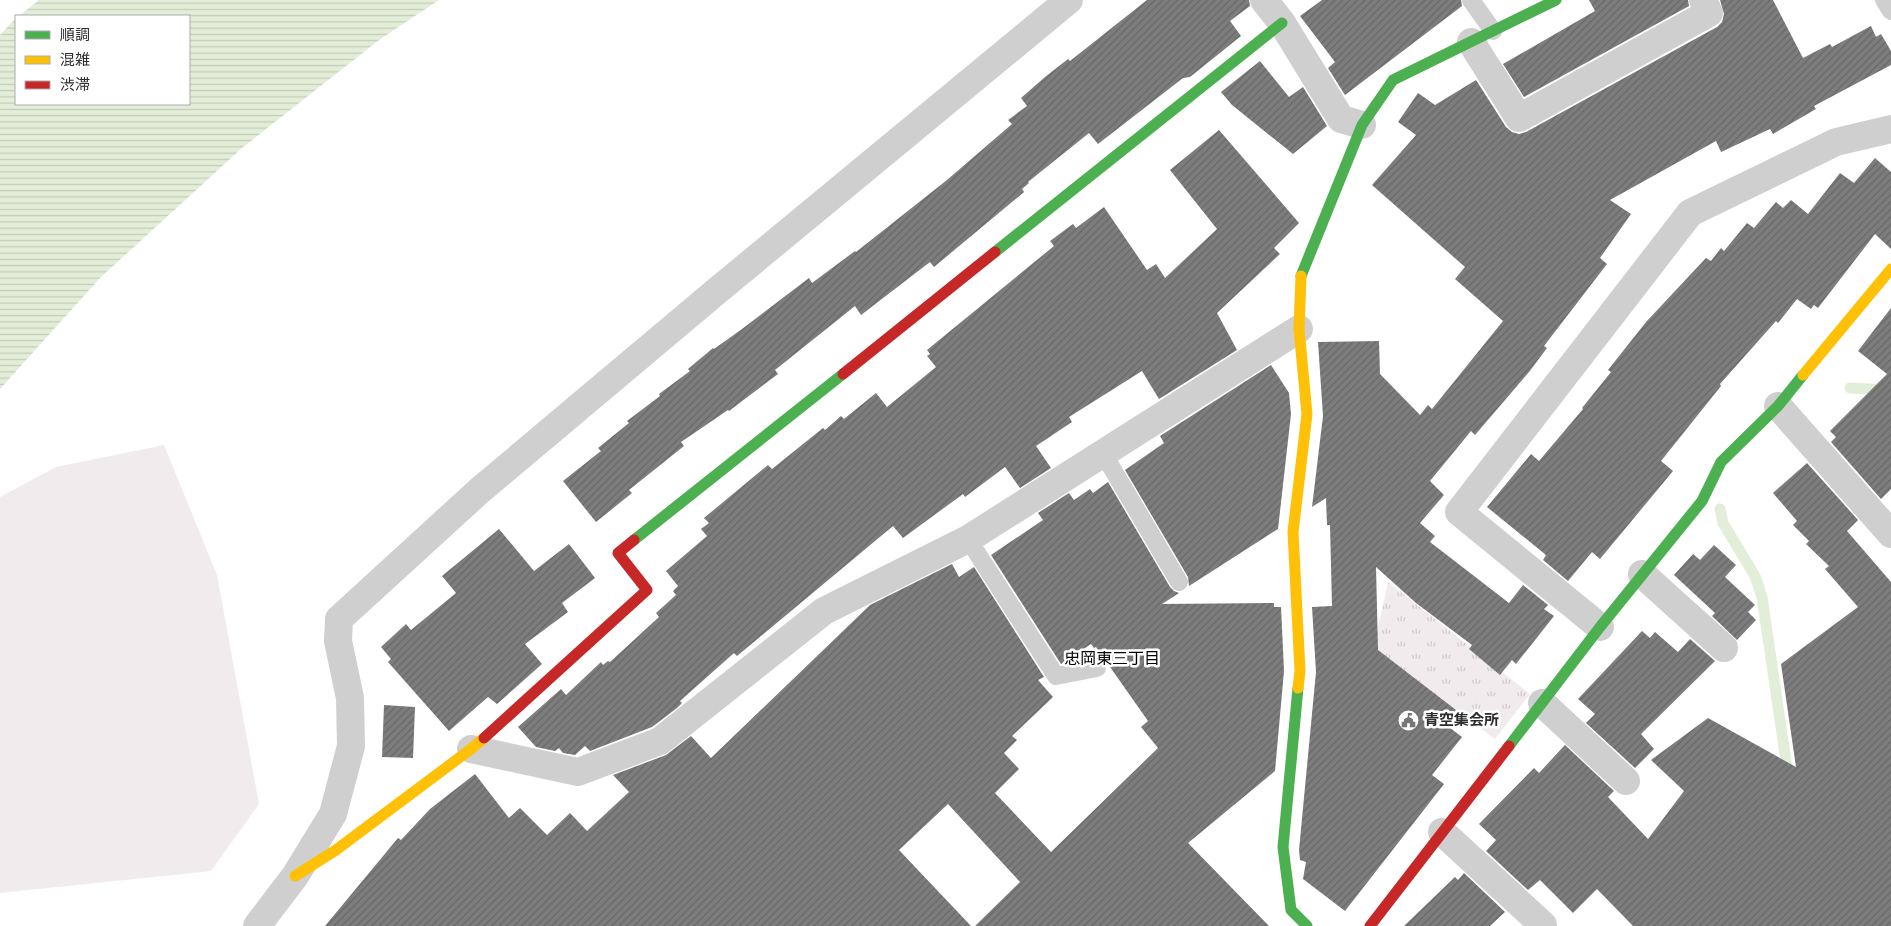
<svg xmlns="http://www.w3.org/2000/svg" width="1891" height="926" font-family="'Fira Sans Condensed','Noto Sans JP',sans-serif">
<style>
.grass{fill:url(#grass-tufts)}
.pitch{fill:#f2ebee}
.water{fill:url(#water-rules)}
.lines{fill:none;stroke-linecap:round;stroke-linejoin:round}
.stream{stroke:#e3eed9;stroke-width:11}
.building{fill:url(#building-hatch)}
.lane{stroke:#cfcfcf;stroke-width:18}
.street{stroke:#cfcfcf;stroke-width:28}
.fast{stroke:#4caf50;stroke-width:11}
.slow{stroke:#ffc107;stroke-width:11}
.jam{stroke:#c62828;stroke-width:11}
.labels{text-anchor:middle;stroke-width:5;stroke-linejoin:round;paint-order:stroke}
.poi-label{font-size:15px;font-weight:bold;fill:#2c2c2c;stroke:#fff;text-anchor:start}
.neighbourhood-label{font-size:16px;fill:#000;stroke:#fff}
</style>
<defs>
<pattern id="grass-tufts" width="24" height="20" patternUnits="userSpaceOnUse" patternTransform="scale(1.25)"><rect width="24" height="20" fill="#f2ebee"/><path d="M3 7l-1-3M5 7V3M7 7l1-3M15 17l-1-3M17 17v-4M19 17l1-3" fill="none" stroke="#d0cacc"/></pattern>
<pattern id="water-rules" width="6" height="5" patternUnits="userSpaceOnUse" patternTransform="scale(1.25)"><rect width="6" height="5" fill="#e3eed9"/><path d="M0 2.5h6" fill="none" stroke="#c3ccba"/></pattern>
<pattern id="building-hatch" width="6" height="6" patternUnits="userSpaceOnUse" patternTransform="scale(1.25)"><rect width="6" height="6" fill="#7d7d7d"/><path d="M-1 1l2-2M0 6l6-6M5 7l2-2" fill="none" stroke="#676767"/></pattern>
</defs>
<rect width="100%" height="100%" fill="#fff"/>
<path class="grass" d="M1388,582L1530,694L1495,739L1373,650Z"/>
<path class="pitch" d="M164,445L217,575L259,804L211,871L0,893V497L56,467Z"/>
<path class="water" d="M39,0H439L379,40L242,148L100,278L0,389V35L16,18V104H189V16H19Z"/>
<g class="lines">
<path class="stream" d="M1850,388L1891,390
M1720,509L1723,523L1755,576L1762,597L1788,775"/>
</g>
<path class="building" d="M1147,0H1249L1250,6L1230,21L1241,36L1190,77L1183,78L1098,144L1089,133L1028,182L1029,183L1022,189L1024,192L934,267L930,262L861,315L855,306L775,370L778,374L729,411L728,410L681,442L684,446L629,490L632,493L596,522L563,481L601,451L598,448L629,423L627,421L660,396L659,394L690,371L688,369L713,348L714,349L742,329L809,278L812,283L855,251L856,252L947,180L1012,124L1008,120L1027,106L1021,98L1045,77L1068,59L1070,61Z
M1322,0H1461L1462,6L1345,95L1328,68L1335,62L1300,16Z
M1589,0H1688L1689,6L1524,97L1503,64L1595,11Z
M1720,0H1773L1803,58L1830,44L1832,47L1871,26L1876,37L1881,34L1891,51V65L1814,106L1816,109L1773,134L1770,129L1721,152L1716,141L1610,200L1631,214L1600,258L1607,264L1544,346L1547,348L1529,372L1475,435L1471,431L1430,481L1444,495L1420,523L1435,536L1430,542L1509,603L1523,585L1548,605L1544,609L1554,616L1516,664L1512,660L1500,675L1469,649L1472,645L1416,603L1376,567L1378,650L1456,710L1445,724L1462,737L1432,775L1444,784L1345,911L1303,879L1306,862L1300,860L1299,850L1316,672L1312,607L1332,606L1330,525H1327L1326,498L1312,507L1323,416L1318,342L1379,341L1380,374L1420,415L1428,405L1432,409L1503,321L1455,279L1465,267L1372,185L1416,135L1398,122L1418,93L1435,105L1476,80L1506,127L1512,132L1519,134L1526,132L1717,27L1722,22L1724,14Z
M1260,61L1289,97L1303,87L1327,126L1293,154L1232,105L1221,92Z
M1219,130L1299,223L1274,248L1280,254L1217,313L1237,350L1159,399L1142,371L1069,417L1072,422L1036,446L1051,468L1020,488L1005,467L965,497L963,494L903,538L893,526L737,656L734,653L680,701L682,703L677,708L652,727L590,751L585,746L575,755L563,753L559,748L555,751L536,747L518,727L561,689L566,695L601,662L603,665L608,661L610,662L659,617L656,613L676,595L673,591L678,586L666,571L707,536L701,529L709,523L704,518L768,465L772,469L823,428L825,430L841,416L844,419L876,393L887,407L936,367L927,356L930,354L927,350L1054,246L1050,241L1073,224L1076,228L1104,207L1147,270L1156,264L1165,278L1217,229L1170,170Z
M1875,158L1891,172V249L1875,234L1818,308L1814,305L1811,309L1797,299L1778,323L1776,321L1720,384L1721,386L1661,461L1673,471L1600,559L1592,552L1568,581L1543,560L1546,555L1487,507L1531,454L1539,461L1583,409L1582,408L1611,372L1608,370L1646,322L1706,258L1711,261L1721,248L1724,251L1747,223L1754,228L1776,202L1783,208L1791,200L1808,214L1840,173L1854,183Z
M1891,308V489L1881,499L1831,442L1836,437L1830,431L1887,374L1858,351Z
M1271,365L1289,393L1291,414L1278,529L1189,586L1188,577L1125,470L1164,443L1160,436Z
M1807,463L1858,520L1847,531L1891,582V926H1633L1597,889L1573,913L1540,880L1528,890L1486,851L1496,840L1479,824L1534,768L1539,773L1565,745L1614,791L1608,797L1648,839L1684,791L1651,760L1708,718L1796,767L1781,664L1858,607L1825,569L1829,566L1806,544L1809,541L1793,525L1797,521L1773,493Z
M1108,482L1170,587L1174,591L1179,593L1162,604L1274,603V607H1281L1284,671L1275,771L1188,843L1269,926H975L1020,882L948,804L899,850L971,926H325L398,838L401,840L430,809L475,774L509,818L520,808L547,835L570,813L587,831L629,792L613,775L666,755L691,736L711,758L870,605L952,564L959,577L974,567L1044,677L1038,680L1053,697L1012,736L1017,740L1004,753L1019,769L995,793L1051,852L1158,748L1141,727L1148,721L1096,647L1094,648L1091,644L1061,664L991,555L1043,520L1038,513L1069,493L1074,500L1090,489L1093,493Z
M499,529L534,571L569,544L595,578L562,603L568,612L525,644L542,664L497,704L488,697L449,731L388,662L391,659L381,647L406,624L411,630L456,593L442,576Z
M1714,545L1736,565L1725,577L1755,605L1748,612L1756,620L1737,640L1712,616L1715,613L1674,575L1693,554L1700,560Z
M1642,631L1650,638L1655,632L1678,652L1690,639L1715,661L1641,734L1654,749L1635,768L1586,723L1595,714L1578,699Z
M384,705L415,707L413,758L382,757Z
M1464,873L1505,912L1490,926H1404L1455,877L1458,880Z"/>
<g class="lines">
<path class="lane" d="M1471,0L1493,31
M1884,0L1891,11
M1103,453L1179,582
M968,539L1056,676L1097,668"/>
<path class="street" d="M1264,0L1282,23L1341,119L1362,125
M1471,42L1519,118L1709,13L1703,0
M1778,406L1891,534
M1642,574L1724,648
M1600,627L1459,512L1690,213L1836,142L1891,129
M1542,703L1626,781
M471,749L578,772L660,741L824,611L968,539L1299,329
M1442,832L1543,925
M257,926L295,876L333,814L351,746L350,698L338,641L339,619L479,491L718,290L1069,0"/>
<path class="fast" d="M995,252L1282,23
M1301,276L1362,125L1393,80L1556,0
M634,540L843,374
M1298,688L1283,847L1291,910L1307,926
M1509,746L1600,627L1702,501L1721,462L1778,406L1803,375"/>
<path class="slow" d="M1803,375L1891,269
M1298,688L1300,671L1293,532L1307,414L1299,329L1301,276
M295,876L336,850L471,749L484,738"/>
<path class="jam" d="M843,374L995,252
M484,738L647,590L618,553L634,540
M1370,926L1509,746"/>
</g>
<defs>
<symbol id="civic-ring" viewBox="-11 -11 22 22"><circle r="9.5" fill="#fff" stroke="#767676" stroke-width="1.5"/><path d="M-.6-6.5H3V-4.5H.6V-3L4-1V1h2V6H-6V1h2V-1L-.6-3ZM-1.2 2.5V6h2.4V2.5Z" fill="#767676"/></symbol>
</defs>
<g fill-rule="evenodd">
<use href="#civic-ring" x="1396" y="708" width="25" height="25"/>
</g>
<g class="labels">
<g class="poi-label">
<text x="1424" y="725">青空集会所</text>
</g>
<g class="neighbourhood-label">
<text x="1112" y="664">忠岡東三丁目</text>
</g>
</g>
<rect x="15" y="15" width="175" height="90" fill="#ffffff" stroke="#ababab"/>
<rect x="25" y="31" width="25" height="8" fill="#4caf50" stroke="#ababab"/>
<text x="60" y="40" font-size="15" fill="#2c2c2c">順調</text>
<rect x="25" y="56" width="25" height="8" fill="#ffc107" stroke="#ababab"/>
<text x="60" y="65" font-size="15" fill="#2c2c2c">混雑</text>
<rect x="25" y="81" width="25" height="8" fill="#c62828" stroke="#ababab"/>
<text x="60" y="90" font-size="15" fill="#2c2c2c">渋滞</text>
</svg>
